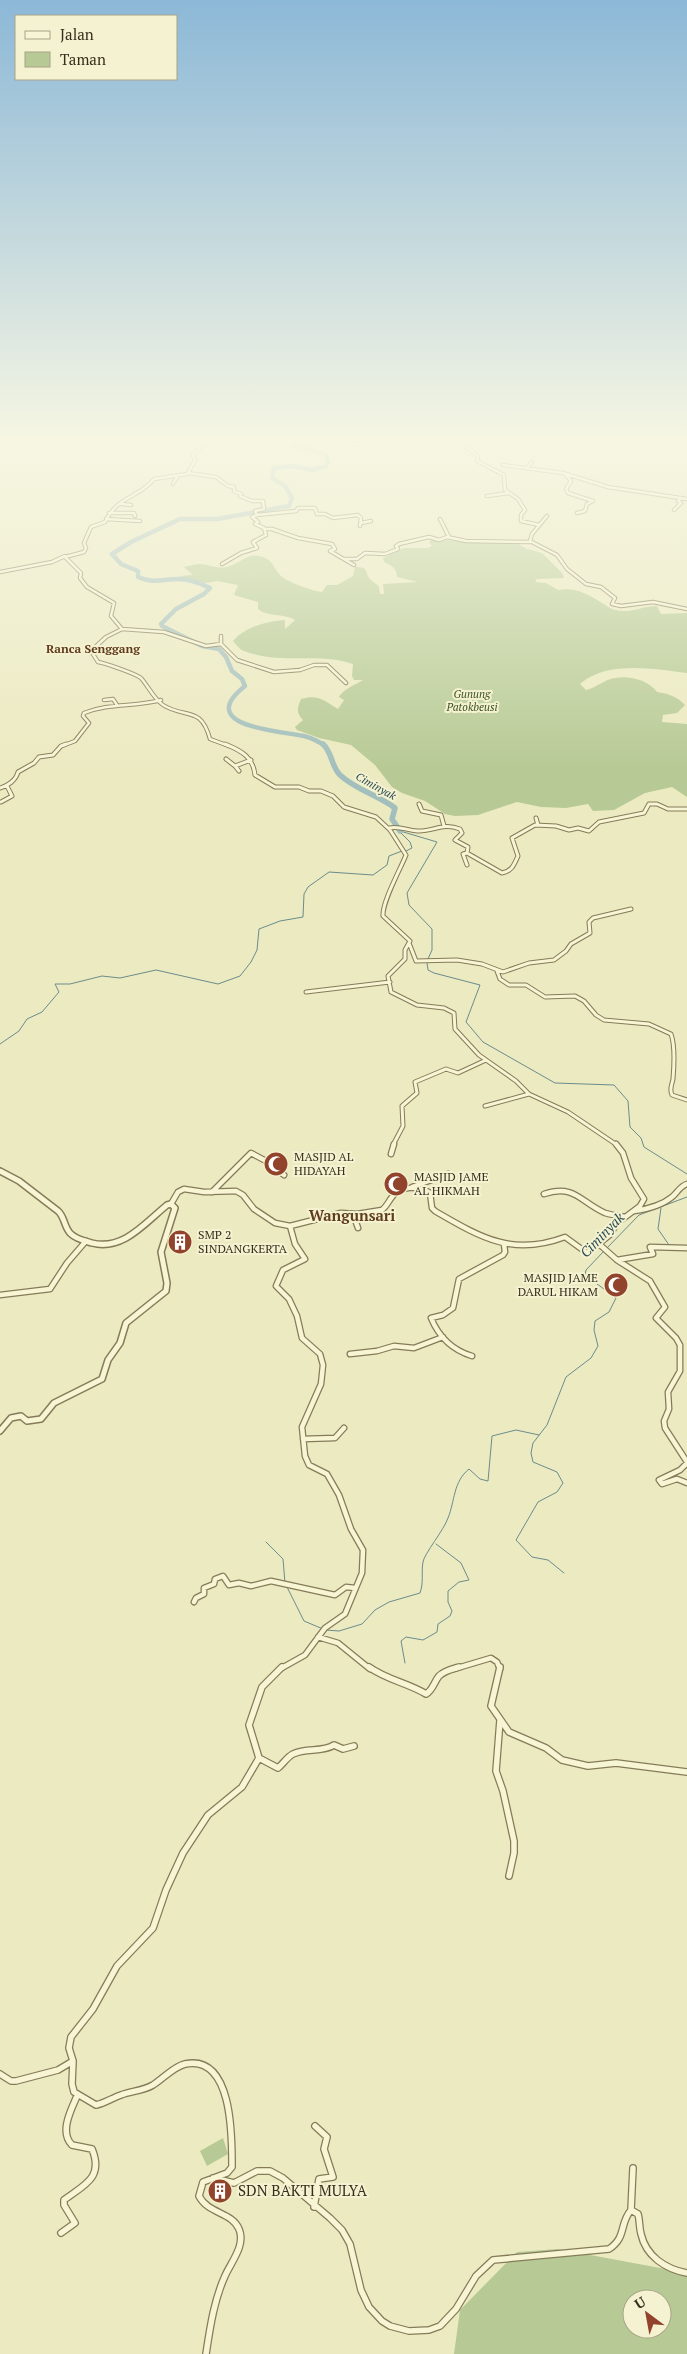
<svg xmlns="http://www.w3.org/2000/svg" width="687" height="2354" font-family="'PT Serif',serif">
<style>
.green{fill:#b7ca95;fill-rule:evenodd}
.lines{fill:none;stroke-linecap:round;stroke-linejoin:round}
.stream{stroke:#6b8c8c;stroke-width:1}
.river-far1{stroke:#a3bfbd;stroke-width:4.5}
.river{stroke:#a3bfbd;stroke-width:5.5}
.minor-far3-casing{stroke:#857b59;stroke-width:4.5}
.minor-far2-casing{stroke:#857b59;stroke-width:5}
.minor-far1-casing{stroke:#857b59;stroke-width:7}
.minor-casing{stroke:#857b59;stroke-width:8}
.tertiary-casing{stroke:#857b59;stroke-width:8}
.minor-far3{stroke:#f7f5d4;stroke-width:2.5}
.minor-far2{stroke:#f7f5d4;stroke-width:3}
.minor-far1{stroke:#f7f5d4;stroke-width:4.5}
.minor{stroke:#f7f5d4;stroke-width:5.5}
.tertiary{stroke:#f7f5d4;stroke-width:5}
.labels{text-anchor:middle;stroke-width:4;stroke-linejoin:round;paint-order:stroke}
.far-park-label{font-size:11px;font-style:italic;fill:#3b5124;stroke:#f4f2d0}
.far-water-label{font-size:11px;font-style:italic;fill:#2d4d54;stroke:#f4f2d0}
.far-quarter-label{font-size:12px;font-weight:bold;fill:#603c1e;stroke:#f4f2d0}
.poi-label{font-size:12px;fill:#352e1d;stroke:#f4f2d0;text-anchor:start}
.water-label{font-size:14px;font-style:italic;fill:#2d4d54;stroke:#f4f2d0}
.quarter-label{font-size:15px;font-weight:bold;fill:#603c1e;stroke:#f4f2d0}
.near-poi-label{font-size:15px;fill:#352e1d;stroke:#f4f2d0;text-anchor:start}
</style>
<rect width="100%" height="100%" fill="#eceac1"/>
<path class="green" d="M432,539L468,542L478,539L513,541L527,549L542,553L562,573L564,578L537,579L535,582L546,583L558,590C575,587 588,594 602,603C606,605 610,609 615,610C631,614 642,606 657,606L661,614L687,613V673C654,669 607,660 580,684L586,690C596,688 605,679 615,678C629,675 649,680 657,692C668,694 677,696 685,705L677,713L663,715L662,722L687,724V797L672,787L645,793L614,810L593,811L588,804L566,808L541,807L517,802L478,815L455,816L445,814L425,801L402,793L392,787L375,765L351,745L319,738L297,730L295,727L303,720C296,713 297,708 301,699C319,694 324,701 338,709L344,700L339,697C343,689 355,685 363,680H354L352,676L353,664C319,652 279,665 244,651C240,650 236,644 233,641C244,627 268,621 285,620V629L295,620C283,613 267,617 258,609V602L234,595L238,585L217,581L206,583L179,576L193,575L184,567C189,566 195,564 200,564C211,565 219,570 230,566C244,561 249,551 265,558C273,561 274,569 280,575C286,582 313,591 322,592L327,585H337L353,576L355,567C370,567 364,572 370,579C372,581 377,584 379,587L380,594H384L383,584L418,582L397,577C397,568 391,565 384,562L383,558L404,548H428L432,546L429,542Z
M223,2138L228,2154L207,2166L200,2151Z
M558,2249L687,2273V2354H454L460,2310L517,2252ZM632,2299H662V2329H632Z"/>
<g class="lines">
<path class="stream" d="M400,831L437,842L407,893L409,905L432,929V950L428,959
M400,832L410,842L412,848L406,851
M427,963L428,970L434,973L480,985L466,1022L483,1042L555,1083L614,1085L628,1101L630,1127L641,1138L644,1147L687,1174
M0,1044L19,1031L27,1019L42,1012L59,992L55,984H70L102,976L120,978L156,970L218,984L240,976L251,962L257,950L259,929L280,921L303,917L304,894L308,887L329,872L373,875L387,865L389,856L402,851
M661,1208L658,1229L669,1245
M607,1248L639,1215L687,1197
M266,1542L283,1559L285,1583
M564,1573L548,1560L532,1557L516,1540L538,1502L557,1492L563,1483L557,1472L533,1462L531,1453L533,1443L547,1425L566,1377L591,1358L598,1346L594,1330L595,1321L609,1312L616,1298L585,1275L586,1270L604,1251
M287,1587L304,1621L323,1629
M326,1630L339,1631L362,1624L375,1610L389,1602L420,1593C424,1582 421,1573 423,1562C424,1554 444,1530 448,1518C455,1501 453,1482 469,1469L480,1479L488,1481L492,1436L516,1430L539,1435
M405,1663L401,1641L406,1637L423,1640L437,1632L438,1624L450,1616L452,1611L448,1602V1591L459,1582L469,1580L461,1563L436,1544"/>
<path class="river-far1" d="M295,440L292,445L325,454L328,461L326,466L312,470L292,466L274,468L272,478L285,486L292,498L289,506L217,519H180L131,542L112,554L121,564L138,571V577C153,584 163,579 178,579C190,579 200,583 210,588L204,594L176,609L161,624L162,626L202,646L219,649L226,657L232,671L242,679L245,686C193,727 281,731 304,736C312,738 318,741 325,746"/>
<path class="river" d="M323,744C333,754 331,766 340,775C356,790 378,795 395,808L392,819L400,831"/>
<defs>
<path id="minor-far3" d="M210,440L193,454L195,461L187,474L154,479C139,498 117,496 105,522L91,527L84,543L86,548L84,552L65,557L81,573L80,578L87,587L114,603L111,616L122,629L106,637L91,651L98,662C105,663 136,674 141,678C148,686 154,699 163,705C185,719 201,705 210,739L229,746
M321,440L359,444L368,440
M456,440L478,456L477,461L504,475L505,490L518,499L525,510L521,515V521L539,525
M416,445L417,440
M503,465L563,473L608,487L687,499
M527,468L532,462
M188,473L216,477L228,486L234,487V491L241,494L240,496L252,501H263L264,509L255,511L257,515L252,517L258,522L255,524L264,528L266,535L253,542L257,548L241,553L222,564
M566,475L571,481L566,489L568,493L593,501L587,504L585,511L577,513
M173,484L177,477
M487,496L509,493
M121,504L131,505
M674,510L681,503L678,501L681,498
M109,513H134L135,516
M257,515L296,511L298,508H315L317,514H325L333,518L358,515L361,518L360,526
M547,516L532,534L530,541L557,555L567,569L586,584L601,587L615,598L612,604L621,606L653,602L687,609
M106,519L140,521
M440,519L449,537
M361,523L371,521
M264,529H272L298,538L332,544L335,549L330,551L354,565
M345,559H357L365,553L385,554L398,549L396,546L399,544L429,537L439,540L447,537L466,541L531,542
M0,572L52,562L65,556
M122,629L164,632L206,646L221,644L237,660L274,672L300,670L314,665H327L346,683
M221,636V644
M104,700L113,699L117,705
M62,746L75,741L89,723L83,716L84,713C109,703 135,707 161,700"/>
<path id="minor-far2" d="M225,744C242,751 253,757 255,775L275,787H299L309,791H321L333,796L344,807L376,817L390,830L406,855C400,870 382,902 383,916L410,941L405,950V959L388,976L391,992L417,1005L444,1008L454,1013L455,1029L479,1055L516,1081L529,1094L568,1112L617,1145
M226,759L235,766L251,760
M235,766L239,771
M0,788C8,786 16,780 18,772L34,763L39,757L53,755L61,746L66,744
M1,802L12,796L7,786
M419,804L422,811L441,815L444,826
M536,818L538,825
M389,828C400,826 406,830 417,831C434,832 442,822 460,829L462,833L455,840L468,847L467,853L502,873C512,871 514,865 518,856L512,838L535,825L556,826L569,830L578,828L589,831L599,822L644,813L649,804H657L668,809H687
M467,853L463,854L467,865
M409,943L416,961L457,960L482,964L503,972L529,963L554,960L566,951L571,944L590,933L589,922L593,918L631,909
M497,971L500,979L509,985H526L545,997L575,996L584,1001L596,1015L604,1020L649,1024L671,1034C675,1045 674,1067 673,1079C672,1085 669,1089 672,1095L687,1100
M306,992L390,982
M485,1106L529,1094
M393,1145L403,1126L402,1106L417,1093L415,1082L446,1069L458,1073L486,1060"/>
<path id="minor-far1" d="M391,1154L394,1144
M412,1187L448,1174
M212,1192L251,1153L266,1161L284,1175
M544,1194C575,1184 580,1202 605,1213C612,1215 619,1216 625,1217
M171,1204L178,1192L184,1189L204,1192L236,1191L243,1195L254,1209L275,1223L290,1226L341,1213L357,1214L382,1210C387,1206 388,1202 392,1197C401,1185 419,1186 430,1193L432,1208L435,1211C480,1237 512,1257 565,1237L587,1253L611,1234L616,1224L640,1206L644,1199L631,1178L623,1153L616,1144
M634,1211C648,1209 661,1206 672,1197C677,1193 680,1186 687,1184
M353,1214L358,1228
M599,1244L617,1260L650,1281L665,1307L656,1318L676,1338L680,1345V1371L668,1392L669,1409L664,1421L665,1428L687,1462
M617,1260L653,1254L650,1247L687,1248
M0,1295L50,1289L67,1263L86,1241
M350,1354L377,1351L394,1346L414,1348L443,1337
M472,1356C452,1350 439,1337 431,1318L443,1315L453,1308L459,1279L503,1255L505,1252L504,1244
M303,1439L335,1438L344,1428
M687,1463L680,1470L659,1480L662,1484L677,1479L687,1483
M194,1602L196,1598L204,1594V1588L214,1584L215,1579L223,1576L229,1585L239,1583L251,1586L271,1581L335,1595L346,1587L355,1588
M318,1637L338,1643L370,1669
M280,1669L305,1655L325,1628L345,1614L362,1573L363,1550L351,1529L339,1495L327,1474L309,1465L305,1456L302,1427L321,1384L323,1365L320,1354L302,1338L297,1316L289,1299L276,1286L283,1270L305,1259L295,1244L290,1226
M454,1669L491,1658L497,1662L500,1669"/>
<path id="minor" d="M369,1667C387,1680 408,1683 426,1694C433,1690 434,1682 439,1676C444,1671 452,1669 459,1667
M500,1667L491,1706L509,1732L546,1748L562,1760L588,1766L616,1763L687,1772
M500,1720L496,1771L503,1791L514,1841V1853L509,1876
M259,1758L278,1768C283,1764 287,1757 293,1754C307,1747 321,1753 334,1745L343,1749L354,1746
M73,2061L72,2084L74,2092L96,2105C105,2103 112,2098 121,2095C131,2091 143,2091 153,2085C164,2078 173,2067 185,2064C233,2054 232,2137 232,2167L227,2173L203,2182L199,2196C208,2214 232,2212 239,2229C246,2245 231,2262 225,2276C214,2300 210,2328 206,2354
M0,2074L11,2081H16L58,2070L73,2061L69,2048L71,2037L93,2009L117,1966L153,1928L166,1890L183,1853L208,1815L242,1787L259,1758L249,1725L262,1687L282,1667
M213,2178L234,2183L257,2171H270L283,2178L330,2218L342,2230L350,2244L361,2290L369,2307L382,2321L390,2326L409,2331L429,2330L440,2326L456,2309L476,2276L493,2260L609,2249C627,2237 619,2224 631,2210L638,2214C640,2221 639,2227 641,2234C646,2256 665,2269 687,2273
M314,2207L319,2179L333,2177L324,2149L327,2137L315,2126
M631,2210L633,2168
M61,2233L75,2223L64,2205V2200C84,2185 104,2178 92,2149L72,2145C59,2132 71,2110 77,2096"/>
<path id="tertiary" d="M0,1171L19,1181L58,1211C65,1217 64,1228 71,1234C76,1239 85,1241 92,1243C123,1251 145,1223 167,1205L171,1204L175,1208L161,1252L167,1283L166,1291L126,1323L120,1343L108,1360L102,1379L54,1403L41,1419L27,1421L21,1416L11,1418L0,1431"/>
</defs>
<use href="#minor-far3" class="minor-far3-casing"/>
<use href="#minor-far2" class="minor-far2-casing"/>
<use href="#minor-far1" class="minor-far1-casing"/>
<use href="#minor" class="minor-casing"/>
<use href="#tertiary" class="tertiary-casing"/>
<use href="#minor-far3" class="minor-far3"/>
<use href="#minor-far2" class="minor-far2"/>
<use href="#minor-far1" class="minor-far1"/>
<use href="#minor" class="minor"/>
<use href="#tertiary" class="tertiary"/>
</g>
<linearGradient id="sky" x2="0" y2="1"><stop stop-color="#8cb8d7"/><stop offset="0.57" stop-color="#f6f6e3"/><stop offset="1" stop-color="#f6f6e3" stop-opacity="0"/></linearGradient>
<rect width="687" height="770" fill="url(#sky)"/>
<defs>
<symbol id="mosque-disc" viewBox="-11 -11 22 22"><circle r="9.5" fill="#92432b" stroke="#f4f2d0"/><path d="M3.5-4.9A6 6 0 1 0 3.5 4.9A5 5 0 1 1 3.5-4.9Z" fill="#fff"/></symbol>
<symbol id="building-disc" viewBox="-11 -11 22 22"><circle r="9.5" fill="#92432b" stroke="#f4f2d0"/><path d="M-4-6H4V6H1V3H-1V6H-4ZM-2.5-4.3h1.7v1.8h-1.7ZM.8-4.3h1.7v1.8H.8ZM-2.5-1h1.7V.8h-1.7ZM.8-1h1.7V.8H.8Z" fill="#fff"/></symbol>
</defs>
<g fill-rule="evenodd">
<use href="#mosque-disc" x="262" y="1150" width="28" height="28"/>
<use href="#mosque-disc" x="382" y="1170" width="28" height="28"/>
<use href="#building-disc" x="166" y="1228" width="28" height="28"/>
<use href="#mosque-disc" x="602" y="1271" width="28" height="28"/>
<use href="#building-disc" x="206" y="2177" width="28" height="28"/>
</g>
<g class="labels">
<g class="far-park-label">
<text x="472" y="698">Gunung<tspan x="472" dy="13">Patokbeusi</tspan></text>
</g>
<g class="far-water-label">
<text transform="translate(376 786) rotate(29)" y="4">Ciminyak</text>
</g>
<g class="far-quarter-label">
<text x="93" y="653">Ranca Senggang</text>
</g>
<g class="poi-label">
<text x="294" y="1161">MASJID AL<tspan x="294" dy="14">HIDAYAH</tspan></text>
<text x="414" y="1181">MASJID JAME<tspan x="414" dy="14">AL HIKMAH</tspan></text>
<text x="198" y="1239">SMP 2<tspan x="198" dy="14">SINDANGKERTA</tspan></text>
<text x="598" y="1282" text-anchor="end">MASJID JAME<tspan x="598" dy="14">DARUL HIKAM</tspan></text>
</g>
<g class="water-label">
<text transform="translate(602 1235) rotate(-46)" y="5">Ciminyak</text>
</g>
<g class="quarter-label">
<text x="352" y="1221">Wangunsari</text>
</g>
<g class="near-poi-label">
<text x="238" y="2196">SDN BAKTI MULYA</text>
</g>
</g>
<rect x="15" y="15" width="162" height="65" fill="#f4f2d0" stroke="#a8a488"/>
<rect x="25" y="31" width="25" height="8" fill="#f7f5d4" stroke="#a8a488"/>
<text x="60" y="40" font-size="15" fill="#352e1d">Jalan</text>
<rect x="25" y="52" width="25" height="15" fill="#b7ca95" stroke="#a8a488"/>
<text x="60" y="65" font-size="15" fill="#352e1d">Taman</text>
<g transform="translate(647 2314) rotate(328)"><circle r="24" fill="#f4f2d0" stroke="#a8a488"/>
<path d="M0-4L9 19L0 12L-9 19Z" fill="#92432b"/>
<text y="-8" font-size="14" font-weight="bold" text-anchor="middle" fill="#352e1d">U</text>
</g>
</svg>
